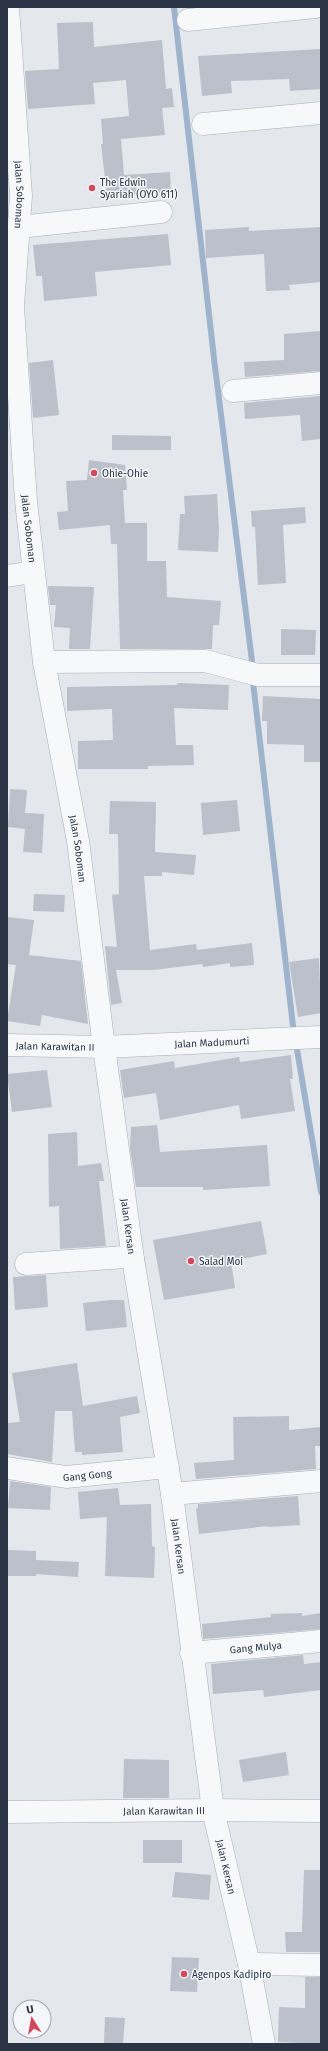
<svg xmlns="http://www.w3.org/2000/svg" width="328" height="2051" font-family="'Fira Sans',sans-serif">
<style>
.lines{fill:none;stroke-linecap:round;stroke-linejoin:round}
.stream{stroke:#9fb4cc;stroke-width:6}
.building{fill:#bbc0ca}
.minor-casing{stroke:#a9aeb7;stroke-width:23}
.minor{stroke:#f7f8fa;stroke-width:22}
.poi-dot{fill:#d1495b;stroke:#f4f6f9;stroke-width:1.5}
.labels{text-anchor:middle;stroke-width:3;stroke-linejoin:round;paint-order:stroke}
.poi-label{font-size:10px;fill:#2b3445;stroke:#f4f6f9;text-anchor:start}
.street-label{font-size:10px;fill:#2b3445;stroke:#f4f6f9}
</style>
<rect width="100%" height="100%" fill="#e4e7ec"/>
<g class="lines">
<path class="stream" d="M174,7L215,367L252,661
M253,682L293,1026L321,1192"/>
</g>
<path class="building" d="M93,22L94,47L162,40L166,89L172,88L174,107L162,108L165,135L121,139L124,175L170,172L171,192L107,196L101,144H103L101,119L129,116L126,80L93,83L95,104L28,109L25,71L59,69L57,23Z
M321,49V89L290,91L289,79L231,81L232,93L202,96L198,56Z
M249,227V231L321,227V282L289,285L290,290L266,291L264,254L206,258L205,230Z
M168,234L171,265L95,272L97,296L44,301L42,276H36L33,245Z
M321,331V371L245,377L244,362L284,360V334Z
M53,360L59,415L33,418L29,363Z
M321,396V439L302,441L300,415L245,419L244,403Z
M112,435L171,436V450H112Z
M89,460L125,465L127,490H123L125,523H147V561H166L167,597L221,601L219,625H213L212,649H120L117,544H111L110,525L59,530L57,512L68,511L66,481L87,480Z
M217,494L219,530L218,552L178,550L180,514H185L184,496Z
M305,507L306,523L283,525L286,583L258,585L255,527H252L251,511Z
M48,586L94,587L90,649H69L70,628L54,627L56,605H50Z
M281,629L316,630L315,655H281Z
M178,683L229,685L228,710L174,708L176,745H193L194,765L148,766V769H78V741L113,740L112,709L67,711V687L177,685Z
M263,696L321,699V762H304V745L267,744V721H262Z
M10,789L27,790L25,813L44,814L42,853L23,852L25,829L8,827Z
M237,800L240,831L203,835L201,803Z
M110,801L156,802L155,852L196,855L194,875L162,872V876H144L150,950L196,944L197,950L252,943L254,965L230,967V963L203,967L202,964L153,970H116L122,1003L111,1005L105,946L117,947L112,895L119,894L118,834H109Z
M34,894L65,895L64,912L33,911Z
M7,917L34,920L29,955L81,961L88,1024L42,1015L40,1026L7,1021L16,965L7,964Z
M319,958L321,1013L298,1017L289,962Z
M291,1055L293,1079H290L295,1111L241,1119L239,1105L160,1120L156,1093L124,1098L120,1070L174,1061L175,1068L239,1057L240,1062Z
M47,1070L52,1107L12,1112L7,1074Z
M157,1125L160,1152L267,1145L270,1186L203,1190V1187H136L130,1148L131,1127Z
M77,1132L78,1166L101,1163L104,1181H99L106,1246L60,1249L59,1206L49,1207L48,1134Z
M261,1221L267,1254L231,1261L235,1288L164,1300L153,1240Z
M46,1275L48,1307L15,1310L13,1277Z
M111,1300H124L127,1327L86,1331L83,1303Z
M77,1363L83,1406L137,1396L140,1413L120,1417L123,1452L82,1455V1452H75L72,1411H55L52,1462L7,1454V1423L20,1422L12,1373Z
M289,1416V1430L321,1427V1446H315L316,1469L196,1479L194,1463L234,1460L233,1417Z
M10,1481L51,1487L50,1510L8,1508Z
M118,1488L120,1505L151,1504L152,1546L155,1547L154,1578L105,1576L107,1517L80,1519L78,1492Z
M298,1496L300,1525L268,1527V1526L199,1534L196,1509L198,1508V1504Z
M7,1550L36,1551V1560L79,1562L78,1577L36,1574V1576H7Z
M302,1613V1616L321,1613V1629L203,1639L202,1624L271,1617V1614Z
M303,1655L304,1664L321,1662V1690L264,1697L263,1690L213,1694L211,1664Z
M286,1752L289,1775L243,1782L239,1760Z
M124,1759L169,1760V1798H123Z
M143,1840H182V1863H143Z
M304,1870H321V1952H286L285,1932H302Z
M175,1872L211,1875L209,1900L172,1897Z
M172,1957L199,1958L197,1992L170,1991Z
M305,1977H321V2044L278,2042L279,2007L305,2008Z
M105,2017L125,2018L123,2044H104Z"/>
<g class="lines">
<defs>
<g id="minor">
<path id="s1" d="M8,7L21,196L13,306L26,501L44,662L78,841L104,1047L133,1259L172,1494L213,1810L249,1964L264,2044"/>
<path d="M188,20L315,7"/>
<path d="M203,124L321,113"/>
<path d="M19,227L161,212"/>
<path d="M233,391L321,383"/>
<path d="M7,576L33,572"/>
<path d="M44,662L205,661L258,675H321"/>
<path id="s2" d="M7,1045L104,1047L321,1037"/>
<path d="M26,1264L125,1257L133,1259"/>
<path id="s3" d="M7,1468L66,1477L168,1467"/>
<path d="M172,1494L321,1481"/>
<path id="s4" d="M191,1653L321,1641"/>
<path id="s5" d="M7,1812L213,1810L321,1811"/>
<path d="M249,1964L321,1965"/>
</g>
</defs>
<use href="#minor" class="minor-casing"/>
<use href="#minor" class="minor"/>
</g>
<g class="poi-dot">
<circle cx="92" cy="188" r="4"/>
<circle cx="94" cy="473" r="4"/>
<circle cx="191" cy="1261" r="4"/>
<circle cx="184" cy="1974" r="4"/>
</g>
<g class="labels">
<g class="poi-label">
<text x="100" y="186">The Edwin<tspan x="100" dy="12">Syariah (OYO 611)</tspan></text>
<text x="102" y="477">Ohie-Ohie</text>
<text x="199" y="1265">Salad Moi</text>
<text x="192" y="1978">Agenpos Kadipiro</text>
</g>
<g class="street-label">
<text dy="4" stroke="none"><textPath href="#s1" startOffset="188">Jalan Soboman</textPath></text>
<text dy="4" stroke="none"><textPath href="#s1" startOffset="523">Jalan Soboman</textPath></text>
<text dy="4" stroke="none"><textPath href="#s1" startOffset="847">Jalan Soboman</textPath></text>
<text dy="4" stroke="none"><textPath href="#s2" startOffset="205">Jalan Madumurti</textPath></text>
<text dy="4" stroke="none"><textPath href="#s2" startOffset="48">Jalan Karawitan II</textPath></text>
<text dy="4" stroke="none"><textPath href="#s1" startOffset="1228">Jalan Kersan</textPath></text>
<text dy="4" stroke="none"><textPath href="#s3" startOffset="81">Gang Gong</textPath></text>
<text dy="4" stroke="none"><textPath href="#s1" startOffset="1552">Jalan Kersan</textPath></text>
<text dy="4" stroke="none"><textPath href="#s4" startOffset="65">Gang Mulya</textPath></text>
<text dy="4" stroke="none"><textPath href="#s5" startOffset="157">Jalan Karawitan III</textPath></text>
<text dy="4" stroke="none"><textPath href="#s1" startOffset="1876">Jalan Kersan</textPath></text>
</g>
</g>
<rect width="328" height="2051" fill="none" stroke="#2b3445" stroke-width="16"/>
<g transform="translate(32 2019) rotate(349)"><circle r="19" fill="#f4f6f9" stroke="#a4a8b1"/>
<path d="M0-3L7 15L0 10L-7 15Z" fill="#d1495b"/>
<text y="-6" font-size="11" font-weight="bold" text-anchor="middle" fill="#2b3445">U</text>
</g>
</svg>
